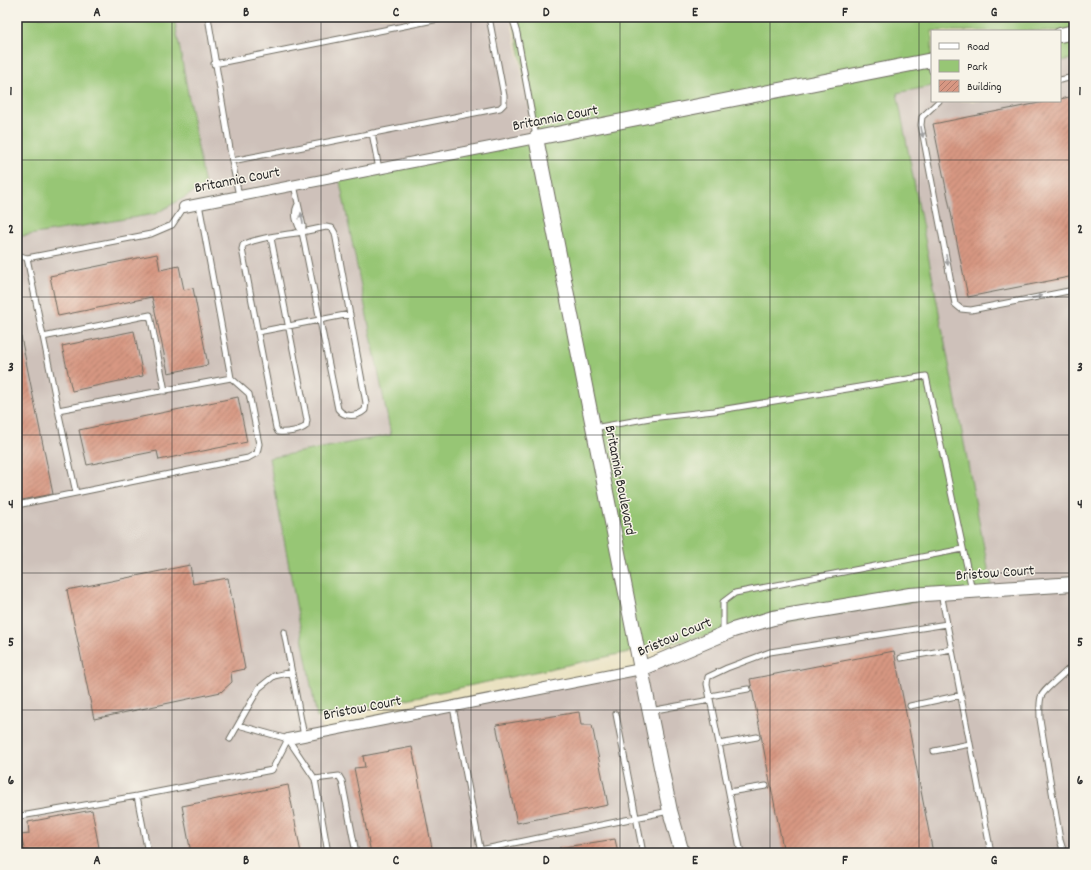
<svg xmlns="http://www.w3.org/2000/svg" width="1091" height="870" font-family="Dekko,sans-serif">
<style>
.industrial{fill:#cec1ba}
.green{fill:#97c675;stroke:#617850}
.building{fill:url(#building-hatch)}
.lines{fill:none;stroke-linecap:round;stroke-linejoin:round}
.lane-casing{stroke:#6e6b60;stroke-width:7}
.street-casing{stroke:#6e6b60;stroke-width:12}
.secondary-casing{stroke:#6e6b60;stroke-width:16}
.lane{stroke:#fff;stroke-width:5}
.street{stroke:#fff;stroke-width:10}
.secondary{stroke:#fff;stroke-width:14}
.oneway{fill:#a0a0a0}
.grid{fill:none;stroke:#2b2b2b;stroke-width:1;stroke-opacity:0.55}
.labels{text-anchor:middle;stroke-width:3;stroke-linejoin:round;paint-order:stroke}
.street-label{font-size:15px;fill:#2b2b2b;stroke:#f7f3e8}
.neatline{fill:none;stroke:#2b2b2b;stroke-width:1.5}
.grid-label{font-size:13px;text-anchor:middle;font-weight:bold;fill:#2b2b2b}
</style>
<defs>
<pattern id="building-hatch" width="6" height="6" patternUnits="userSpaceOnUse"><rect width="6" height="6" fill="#d79782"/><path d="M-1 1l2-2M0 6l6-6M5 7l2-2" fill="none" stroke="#af7b6b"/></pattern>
</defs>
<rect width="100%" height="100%" fill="#f7f3e8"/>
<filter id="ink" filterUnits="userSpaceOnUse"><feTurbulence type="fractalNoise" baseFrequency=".025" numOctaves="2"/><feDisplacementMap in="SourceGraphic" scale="8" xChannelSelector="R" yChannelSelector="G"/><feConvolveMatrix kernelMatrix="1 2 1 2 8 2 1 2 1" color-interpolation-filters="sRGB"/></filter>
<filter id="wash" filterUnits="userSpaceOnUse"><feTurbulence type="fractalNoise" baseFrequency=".012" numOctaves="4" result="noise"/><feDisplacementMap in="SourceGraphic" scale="16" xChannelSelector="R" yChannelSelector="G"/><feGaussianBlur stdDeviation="0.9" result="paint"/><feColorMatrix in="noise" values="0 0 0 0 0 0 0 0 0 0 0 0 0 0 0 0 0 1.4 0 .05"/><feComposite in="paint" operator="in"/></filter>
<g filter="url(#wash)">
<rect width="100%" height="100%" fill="#eae2c1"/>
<path class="industrial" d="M174,17H510L536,138L339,177L391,435L269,458L317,718L324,732L641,669L733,630L991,589L897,93L932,86V101H1060V61L1074,59V853H17V237L155,214L205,186Z"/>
<path class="green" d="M17,17H174L205,186L155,214L17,237Z
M513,17H1074V59L1060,61V31H932V86L897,93L992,589L733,630L317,718L269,458L391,435L339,177L536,138Z"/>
<g id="blocks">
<path class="building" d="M1074,96V276L968,297L933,124L1049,101H1060V99Z
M157,254L160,270L179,266L184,290L193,288L208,365L168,373L152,297L58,316L50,276Z
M134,331L143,376L72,391L62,346Z
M17,337H21L53,494L17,501Z
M238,397L247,442L159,460L157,451L87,465L79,430Z
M190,565L193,584L228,578L245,669L231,672L232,682L221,692L94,719L67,590Z
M894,651L933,853H784L750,679Z
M579,712L581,725H592L608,805L517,823L496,725Z
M412,747L433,853H371L354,768L365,767L363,756Z
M288,785L301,853H191L182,806Z
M92,810L100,853H25L21,835L29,834L28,822Z
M615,839L618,853H559V848Z"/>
</g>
</g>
<g filter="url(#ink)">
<use href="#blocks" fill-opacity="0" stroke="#6e6b60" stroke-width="1"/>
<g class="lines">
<defs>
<path id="lane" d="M208,17L232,161L500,108L504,104V96L489,17
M512,17L517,33L536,137
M930,62L932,71
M214,64L449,17
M1060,80L1074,77
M939,101L922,117L921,125L955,304L961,309L971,310L1074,290
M372,133L379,169
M232,161L239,196
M294,185L303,226L302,232C297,225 293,214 297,206
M184,207L172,225L151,234L27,258L58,410L231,378L199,204
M271,238L307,420L306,426C300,431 286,433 278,432L276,428L242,249L243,245C258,237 285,235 302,232L338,409C345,418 357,417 365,410L366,403L335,233L332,228L326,227L302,232
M17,255L27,258
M258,332L350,314
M43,337L150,315L165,391
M58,410L76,493
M594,428L650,418L714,411L926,376L972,590
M17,505L248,458L257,453L259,444L249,394L231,378
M947,624L991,853
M284,632L304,736
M723,634V602L735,593L963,549
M901,658L952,649
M710,696L748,689
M910,706L961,695
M453,707L481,853
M650,711L710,700
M616,714L643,853
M238,725L288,739L315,779L339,776L342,781L356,853
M230,739L259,688L274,676L292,672
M719,744L757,737
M934,751L970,744
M315,779L328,853
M729,792L766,786
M137,796L272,770L288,739
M17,820L21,816L137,796L148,853
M480,850L669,811
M741,853L707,684L708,677L727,668L770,652L947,624L941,593
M1064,853L1060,840L1040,719C1040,712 1039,704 1041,697C1043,689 1067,673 1074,663"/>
<path id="street" d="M184,207L536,138
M288,739L641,669"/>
<path id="secondary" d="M1060,35L1074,32
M641,669L733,630L773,618L910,595L1074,584
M682,853L670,811L641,669L536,138L932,60"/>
</defs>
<use href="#lane" class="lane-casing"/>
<use href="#street" class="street-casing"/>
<use href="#secondary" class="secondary-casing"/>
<use href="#lane" class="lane"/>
<use href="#street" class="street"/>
<use href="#secondary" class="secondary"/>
</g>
<defs><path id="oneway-solid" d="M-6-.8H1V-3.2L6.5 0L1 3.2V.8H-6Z"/></defs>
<g class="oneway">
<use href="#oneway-solid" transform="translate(922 132) rotate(79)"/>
<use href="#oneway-solid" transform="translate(302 218) rotate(-101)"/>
<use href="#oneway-solid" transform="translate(947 260) rotate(79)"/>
<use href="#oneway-solid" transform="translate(1037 297) rotate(-11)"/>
</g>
</g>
<path class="grid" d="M172,17V853M321,17V853M471,17V853M620,17V853M770,17V853M919,17V853M17,160H1074M17,297H1074M17,435H1074M17,573H1074M17,710H1074"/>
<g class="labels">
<g class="street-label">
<text transform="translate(555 117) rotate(-11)" y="5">Britannia Court</text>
<text transform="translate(237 179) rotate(-11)" y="5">Britannia Court</text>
<text transform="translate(621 480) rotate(79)" y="5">Britannia Boulevard</text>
<text transform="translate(995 572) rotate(-4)" y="5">Bristow Court</text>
<text transform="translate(674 636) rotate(-23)" y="5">Bristow Court</text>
<text transform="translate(362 707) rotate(-11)" y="5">Bristow Court</text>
</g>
</g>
<rect width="1091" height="870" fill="none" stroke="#f7f3e8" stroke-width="44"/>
<rect x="931" y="30" width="130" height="72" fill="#f7f3e8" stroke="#a5a39c"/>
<rect x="939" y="43" width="20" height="6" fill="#ffffff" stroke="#a5a39c"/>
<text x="967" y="50" font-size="12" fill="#2b2b2b">Road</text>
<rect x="939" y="60" width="20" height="12" fill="#97c675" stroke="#a5a39c"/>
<text x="967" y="70" font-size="12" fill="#2b2b2b">Park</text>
<rect x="939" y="80" width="20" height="12" fill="url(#building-hatch)" stroke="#a5a39c"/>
<text x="967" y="90" font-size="12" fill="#2b2b2b">Building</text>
<rect x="22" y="22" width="1047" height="826" class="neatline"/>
<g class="grid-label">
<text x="97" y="16">A</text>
<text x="246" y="16">B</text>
<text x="396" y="16">C</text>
<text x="546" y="16">D</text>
<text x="695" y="16">E</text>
<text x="845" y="16">F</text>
<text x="994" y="16">G</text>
<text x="11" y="95">1</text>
<text x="1080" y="95">1</text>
<text x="11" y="233">2</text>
<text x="1080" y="233">2</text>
<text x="11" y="371">3</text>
<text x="1080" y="371">3</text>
<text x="11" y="508">4</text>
<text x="1080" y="508">4</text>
<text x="11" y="646">5</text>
<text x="1080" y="646">5</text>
<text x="11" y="784">6</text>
<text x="1080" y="784">6</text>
<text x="97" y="864">A</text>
<text x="246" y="864">B</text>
<text x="396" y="864">C</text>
<text x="546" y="864">D</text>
<text x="695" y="864">E</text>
<text x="845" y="864">F</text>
<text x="994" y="864">G</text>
</g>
</svg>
